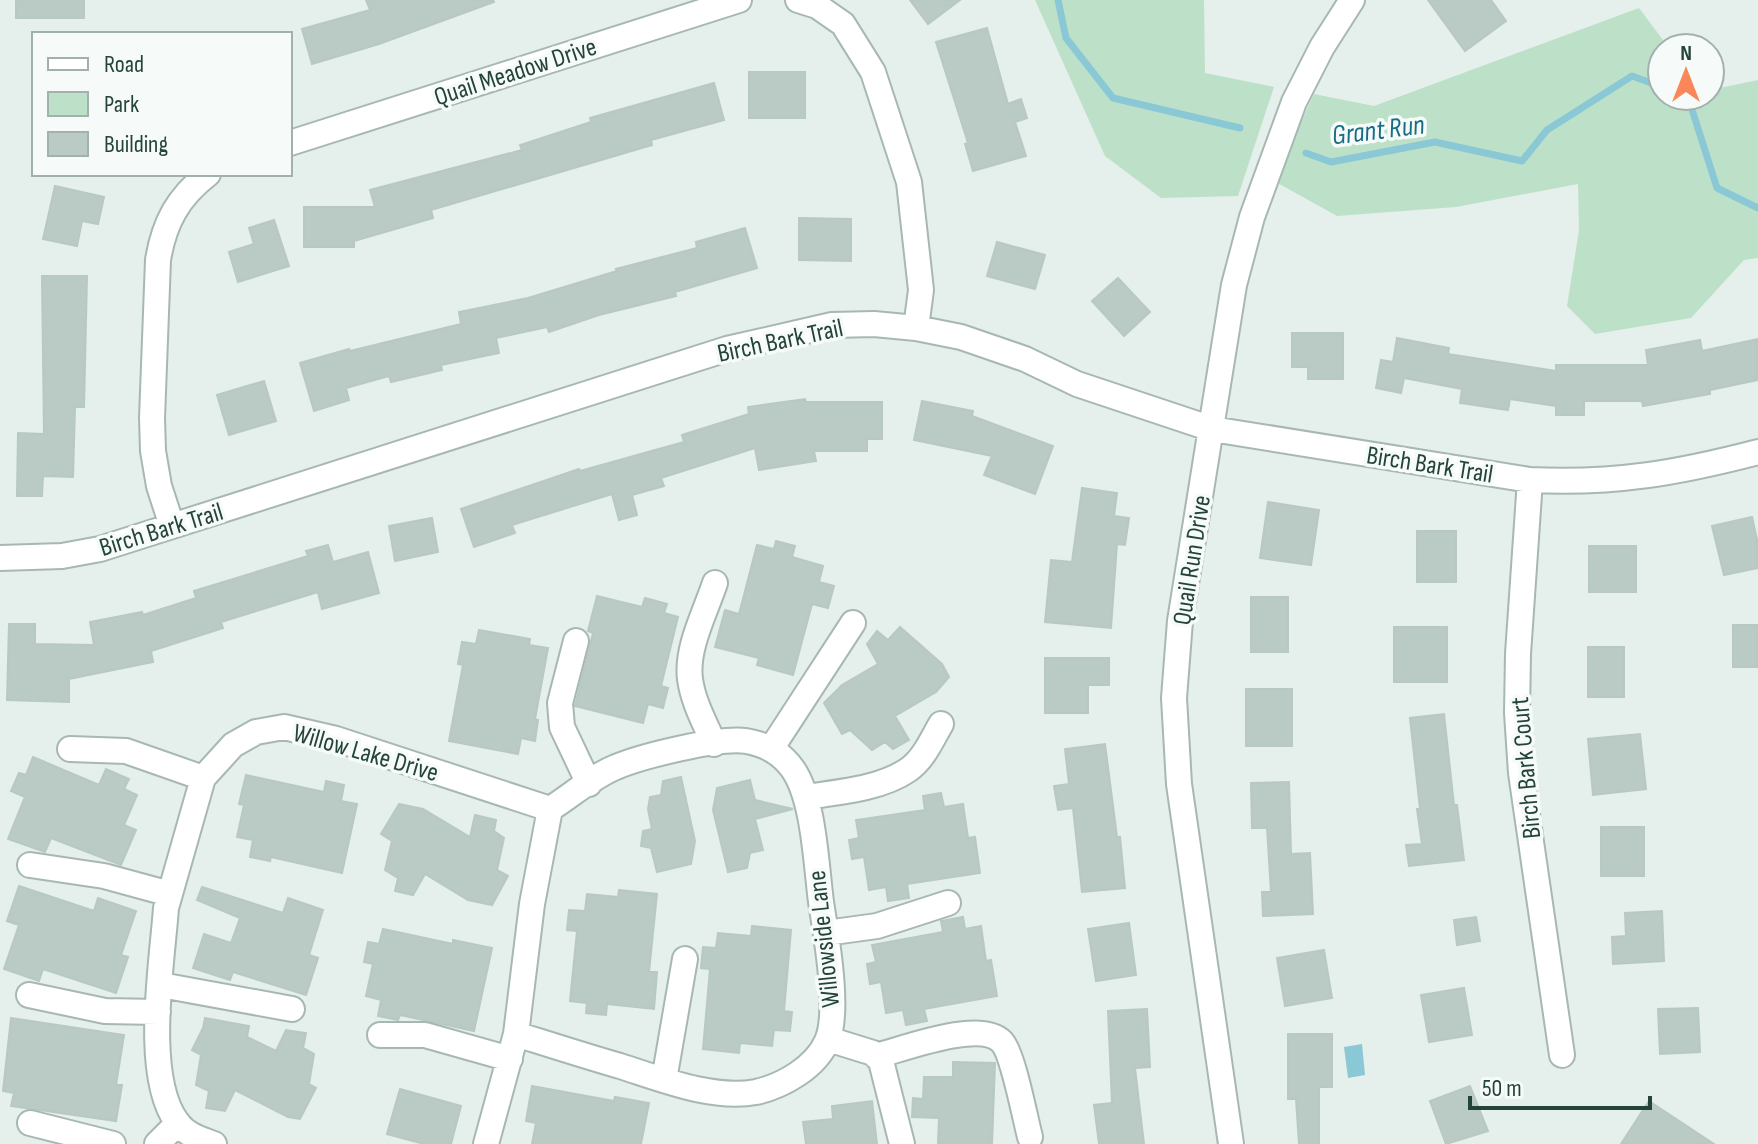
<svg xmlns="http://www.w3.org/2000/svg" width="1758" height="1144" font-family="'Sofia Sans Condensed',sans-serif">
<style>
.green{fill:#bde1c8}
.water{fill:#8bc8d6}
.lines{fill:none;stroke-linecap:round;stroke-linejoin:round}
.stream{stroke:#8bc8d6;stroke-width:7}
.building{fill:#bacac4;stroke:#b7c9c2;stroke-width:2}
.minor-casing{stroke:#a7b8b3;stroke-width:28}
.minor{stroke:#fff;stroke-width:24}
.labels{text-anchor:middle;stroke-width:7;stroke-linejoin:round;paint-order:stroke}
.street-label{font-size:26px;fill:#23433b;stroke:#f6fbf9}
.water-label{font-size:28px;font-style:italic;fill:#186d83;stroke:#f6fbf9}
</style>
<rect width="100%" height="100%" fill="#e5efeb"/>
<path class="green" d="M1035,0H1204L1205,73L1274,87L1238,196L1161,198L1105,156Z
M1639,8L1669,48H1662V96H1710V90L1758,80V258L1744,260L1691,318L1595,334L1567,306L1579,230L1578,184L1456,207L1337,216L1274,181L1314,94L1374,106Z"/>
<path class="water" d="M1362,1044L1365,1075L1348,1078L1344,1047Z"/>
<g class="lines">
<path class="stream" d="M1058,0L1066,38L1113,98L1240,128
M1684,96L1688,97L1717,188L1758,208
M1306,153L1331,162L1435,142L1522,161L1547,130L1632,76L1662,87"/>
</g>
<path class="building" d="M16,0H84V18H16Z
M366,0H493L494,2L379,44L312,64L302,29L370,10Z
M910,0H960L928,24Z
M1428,0H1491L1506,21L1465,51Z
M987,28L1008,104L1021,99L1027,118L1015,122L1026,156L973,171L965,144L968,143L936,42Z
M749,72H805V118H749Z
M714,83L724,120L651,140L652,145L431,210L433,218L354,241V247H304V207H375L370,190L522,150L520,145L591,122L590,118Z
M55,186L104,197L98,224L82,221L77,246L43,239Z
M799,218L851,219V261L799,260Z
M274,220L289,266L238,282L229,252L254,244L249,228Z
M745,228L757,268L675,292L676,296L599,315L549,332L547,327L496,338L499,353L441,365L442,370L391,382L389,376L346,388L349,400L314,411L300,363L349,349L350,351L461,324L459,312L528,298L617,271L616,269L697,248L696,242Z
M997,242L1045,255L1035,289L987,276Z
M42,276H87L84,407H75L73,477L43,476L42,496H17L18,433L44,434Z
M1118,278L1150,312L1124,336L1092,301Z
M1292,333H1343V379H1308V367H1292Z
M1397,338L1449,348L1448,354L1556,371V365H1648L1646,350L1700,340L1702,351L1758,339V380L1710,390V394L1643,406L1642,401H1584V415H1556V406L1510,399L1508,410L1460,403L1462,389L1404,378L1401,393L1376,388L1381,360L1393,362Z
M264,381L276,421L229,435L217,395Z
M805,399L806,402H882V439H867V451H814L816,461L759,470L755,448L661,478L664,486L632,495L637,515L619,520L612,494L512,525L515,533L474,547L461,509L579,469L580,471L684,442L682,435L749,414L748,407Z
M922,401L973,411L972,416L1053,446L1035,494L984,475L992,456L914,440Z
M1082,488L1117,493L1114,516L1129,518L1125,545L1117,544L1111,628L1045,622L1051,560L1072,562Z
M1268,502L1319,510L1311,565L1260,558Z
M1752,517L1758,544V568L1724,575L1712,526Z
M432,518L438,552L395,561L389,526Z
M1417,531H1456V582H1417Z
M776,541L795,546L792,557L823,566L819,582L834,586L828,608L812,604L793,675L757,665L759,658L715,647L725,610L739,614L757,545L774,549Z
M328,545L333,562L368,552L379,593L322,609L318,592L221,622L223,628L151,651L153,662L69,679V702L7,700L9,624H35V644L94,645L90,622L142,612L143,615L196,598L194,591L308,556L306,551Z
M1589,546H1636V592H1589Z
M597,596L642,607L645,598L667,604L664,613L678,617L661,686L668,688L663,708L648,704L643,723L575,706L593,633L588,631Z
M1251,597H1288V652H1251Z
M1733,625H1758V667H1733Z
M900,627L942,664L949,677L936,692L895,716L909,740L893,749L885,742L872,750L850,730L842,734L824,703L842,685L878,664L867,644L877,631L888,640Z
M1394,627H1447V682H1394Z
M479,630L530,639L529,645L548,648L535,719L538,720L535,741L521,738L518,754L449,741L463,665L458,664L462,642L476,644Z
M1588,647H1624V697H1588Z
M1045,658H1109V685H1088V713H1045Z
M1246,689H1292V746H1246Z
M1444,714L1454,805H1457L1464,860L1409,866L1406,845L1422,844L1417,809H1420L1410,718Z
M1640,734L1646,789L1593,795L1588,739Z
M1105,744L1117,837H1120L1125,888L1082,892L1073,808L1058,810L1054,786L1069,784L1065,749Z
M33,757L99,785L106,769L129,779L124,789L137,795L124,825L136,830L121,865L51,838L45,852L8,839L25,797L11,791L19,773L26,775Z
M246,775L324,792L326,781L344,785L341,801L357,804L342,873L271,857L270,861L250,857L253,840L237,837L244,805L239,804Z
M681,777L695,841L691,864L657,872L651,848L641,846L643,831L652,829L648,809L650,797L661,795L663,781Z
M750,780L755,800L793,809L755,819L763,850L750,853L747,868L728,872L713,810L717,788Z
M1289,782L1291,854L1310,853L1313,914L1263,916L1262,892H1271L1267,828H1252L1251,783Z
M941,793L944,807L963,804L968,838L975,837L980,873L907,884L909,898L888,901L886,887L869,890L864,857L852,859L849,840L859,838L856,820L925,810L923,796Z
M399,804L423,809L470,837L475,815L496,820L494,831L504,838L497,870L508,876L492,905L468,900L425,874L413,895L395,891L398,878L385,870L392,841L381,834Z
M1601,827H1644V876H1601Z
M19,886L94,911L98,898L136,911L121,955L128,957L116,993L43,969L39,981L4,969L19,925L7,921Z
M202,887L283,913L288,898L323,910L309,955L318,958L306,995L233,972L230,980L193,968L204,934L231,943L240,918L197,900Z
M619,890L657,894L649,972H657L654,1009L607,1004L606,1015L586,1013L587,1003L570,1001L577,931L567,930L569,910L585,911L587,894L618,897Z
M1662,911L1664,961L1613,964L1612,937L1626,936L1625,913Z
M963,917L965,929L981,926L986,961L991,960L997,996L924,1009L927,1021L906,1025L903,1010L886,1013L881,982L870,984L867,964L876,962L872,945L943,932L941,921Z
M1476,917L1480,941L1457,945L1454,920Z
M1129,923L1136,975L1096,981L1088,929Z
M752,926L791,930L784,1011L792,1012L790,1031L774,1030L772,1046L740,1043L739,1053L703,1049L710,969L701,968L703,947L716,948L718,933L751,936Z
M383,929L453,944V940L492,948L474,1031L400,1015L398,1020L378,1016L381,1000L366,996L373,964L364,962L368,942L379,944Z
M1324,950L1332,998L1285,1006L1277,958Z
M1464,988L1472,1035L1429,1042L1421,995Z
M1698,1008L1700,1052L1660,1054L1658,1009Z
M1147,1009L1150,1067L1135,1068L1144,1144H1099L1094,1105L1112,1103L1108,1011Z
M11,1018L124,1035L116,1085H122L116,1121L11,1106L14,1093L3,1091Z
M205,1018L249,1026L247,1037L276,1051L286,1030L306,1033L303,1048L314,1054L309,1084L316,1088L300,1119L288,1117L235,1090L225,1111L206,1108L209,1091L196,1085L201,1055L192,1050L203,1028Z
M1288,1034H1332V1087H1319V1144H1299L1296,1099H1288Z
M953,1062L995,1063L992,1144H938L939,1118L912,1117L913,1098L923,1099L924,1077H953Z
M532,1086L614,1101L615,1097L649,1103L641,1144H532L536,1123L526,1121Z
M1470,1086L1488,1131L1446,1144L1430,1101Z
M400,1089L461,1106L451,1144H424L387,1134Z
M872,1101L877,1144H806L803,1122L833,1119L832,1106Z
M1649,1101L1714,1144H1621Z"/>
<g class="lines">
<defs>
<path id="minor" d="M798,0L817,6L843,24L873,72L909,182L921,290L916,328
M290,143L739,0
M1530,480L1518,654L1517,713L1521,773L1562,1055
M172,526L159,486L153,451L152,418L158,260C164,223 178,197 208,174
M0,558L62,556L100,549L727,349L832,325L874,324L916,328L961,337L1025,359L1077,384L1212,429L1530,480C1615,484 1677,473 1758,452
M576,641L560,703L562,727L589,784
M714,744C705,723 693,702 690,679C686,648 705,613 715,583
M70,749L126,751L203,778
M771,749L853,623
M806,797C839,792 880,789 908,770C924,759 932,739 941,724
M30,865L104,876L170,894
M826,933L877,926L948,903
M161,985L292,1009
M29,995L105,1011L158,1012
M516,1034C551,1045 585,1056 620,1066C661,1079 712,1100 756,1092C783,1086 816,1067 827,1041C840,1011 826,935 821,902C816,864 814,798 792,768C781,753 764,744 746,741C719,737 642,756 616,767C593,776 571,796 550,809
M380,1035H425L510,1059
M828,1039L873,1053L881,1061L902,1144
M876,1056C904,1049 980,1019 1002,1042C1013,1054 1025,1118 1030,1137
M664,1080L685,959
M30,1123L113,1144
M157,1144L178,1123
M214,1144C201,1139 186,1135 177,1122C143,1076 162,964 166,908L170,894L203,778L233,745L256,732L284,727L336,739L550,809
M486,1144L516,1034L532,904L550,809
M1231,1144L1179,784L1174,698L1180,621L1234,285L1252,217L1294,102L1322,47L1352,0"/>
</defs>
<use href="#minor" class="minor-casing"/>
<use href="#minor" class="minor"/>
</g>
<g class="labels">
<g class="street-label">
<text transform="translate(515 71) rotate(-18)" y="9">Quail Meadow Drive</text>
<text transform="translate(780 340) rotate(-12)" y="9">Birch Bark Trail</text>
<text transform="translate(1430 464) rotate(9)" y="9">Birch Bark Trail</text>
<text transform="translate(161 529) rotate(-17)" y="9">Birch Bark Trail</text>
<text transform="translate(1191 560) rotate(-81)" y="9">Quail Run Drive</text>
<text transform="translate(366 752) rotate(16)" y="9">Willow Lake Drive</text>
<text transform="translate(1525 768) rotate(-95)" y="9">Birch Bark Court</text>
<text transform="translate(823 939) rotate(-96)" y="9">Willowside Lane</text>
</g>
<g class="water-label">
<text transform="translate(1378 129) rotate(-7)" y="10">Grant Run</text>
</g>
</g>
<rect x="32" y="32" width="260" height="144" fill="#f6fbf9" stroke="#a2b1ad" stroke-width="2"/>
<rect x="48" y="58" width="40" height="12" fill="#ffffff" stroke="#a2b1ad" stroke-width="2"/>
<text x="104" y="72" font-size="24" fill="#23433b">Road</text>
<rect x="48" y="92" width="40" height="24" fill="#bde1c8" stroke="#a2b1ad" stroke-width="2"/>
<text x="104" y="112" font-size="24" fill="#23433b">Park</text>
<rect x="48" y="132" width="40" height="24" fill="#bacac4" stroke="#a2b1ad" stroke-width="2"/>
<text x="104" y="152" font-size="24" fill="#23433b">Building</text>
<g transform="translate(1686 72)"><circle r="38" fill="#f6fbf9" stroke="#a2b1ad" stroke-width="2"/>
<path d="M0-6L14 30L0 20L-14 30Z" fill="#f98759"/>
<text y="-12" font-size="22" font-weight="bold" text-anchor="middle" fill="#23433b">N</text>
</g>
<path d="M1470 1096v12h180v-12" fill="none" stroke="#23433b" stroke-width="4"/>
<text x="1482" y="1096" font-size="24" fill="#23433b" stroke="#f6fbf9" stroke-width="6" paint-order="stroke">50 m</text>
</svg>
